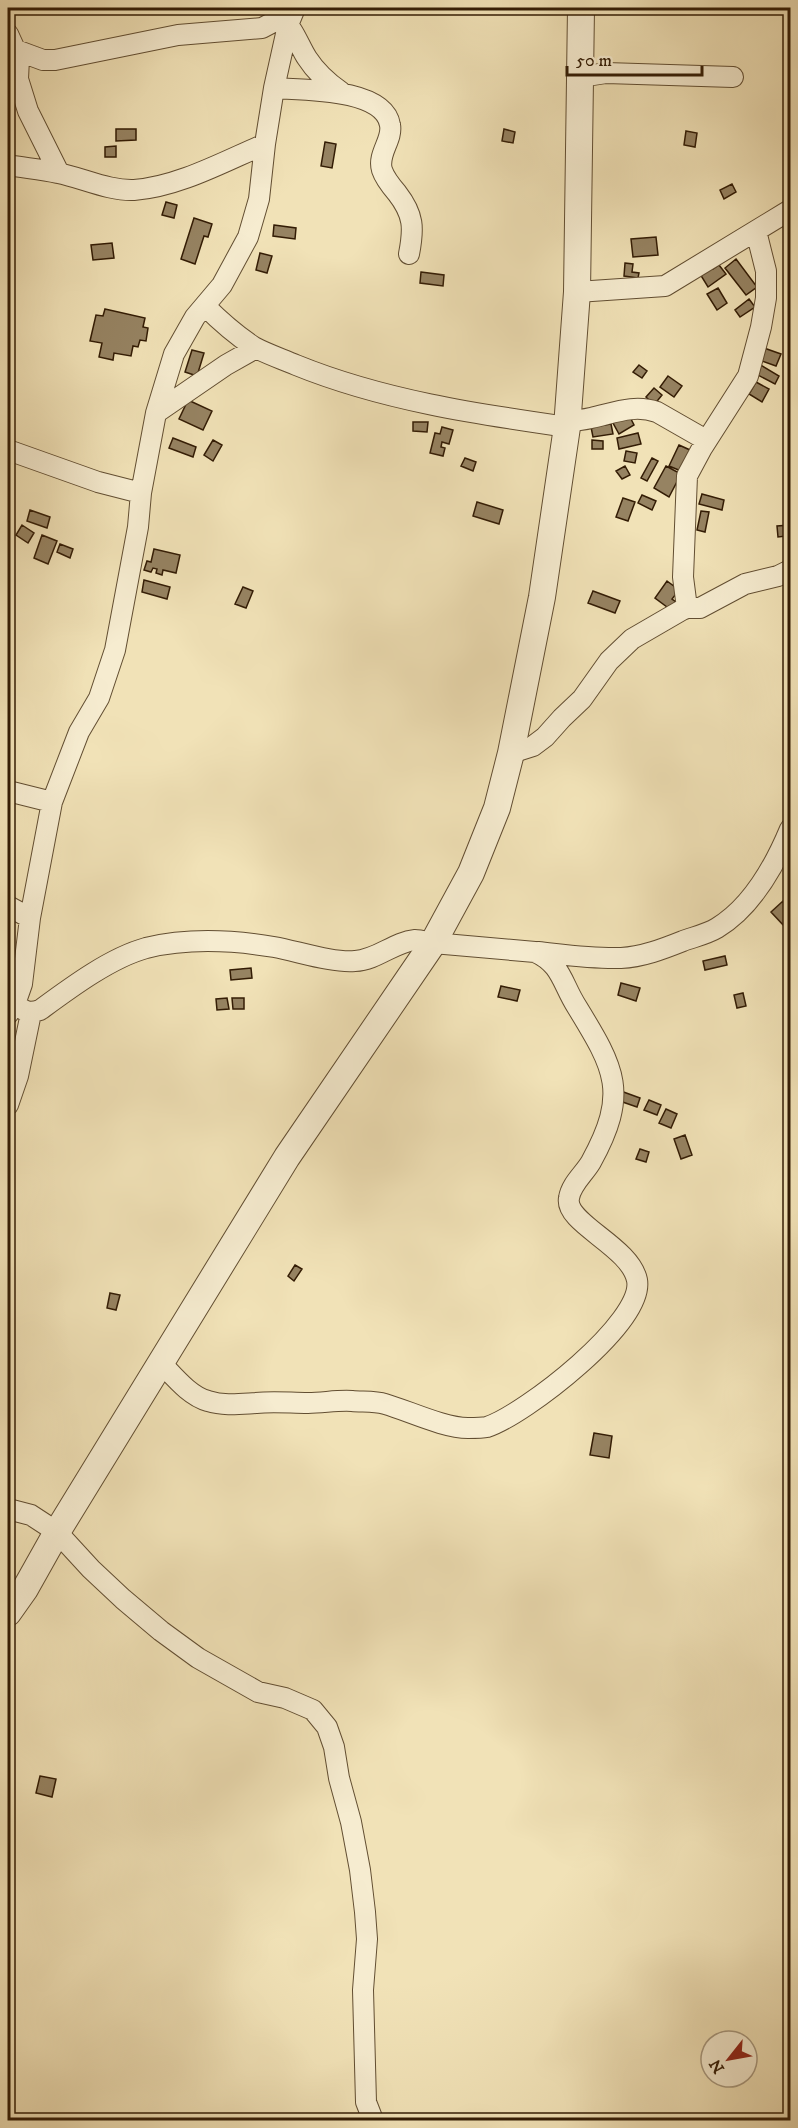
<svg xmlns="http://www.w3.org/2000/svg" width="798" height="2128" font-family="'IM FELL DW Pica',serif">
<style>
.building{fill:#968362;stroke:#331c05;stroke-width:1.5}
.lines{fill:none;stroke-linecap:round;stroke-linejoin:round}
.minor-casing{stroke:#624e32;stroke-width:22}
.tertiary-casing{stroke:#624e32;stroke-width:28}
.minor{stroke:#f6ecd0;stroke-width:20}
.tertiary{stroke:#f6ecd0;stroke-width:26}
</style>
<rect width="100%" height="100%" fill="#f1e2b7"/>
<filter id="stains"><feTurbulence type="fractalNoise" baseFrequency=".00333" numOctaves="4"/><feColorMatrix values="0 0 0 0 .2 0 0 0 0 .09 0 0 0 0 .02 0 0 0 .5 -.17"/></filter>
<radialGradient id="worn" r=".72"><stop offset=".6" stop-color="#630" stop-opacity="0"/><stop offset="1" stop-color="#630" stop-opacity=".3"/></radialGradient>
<path class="building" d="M116,129H136V140L116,141Z
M504,129L515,132L513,143L502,141Z
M686,131L697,133L695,147L684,145Z
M325,142L336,144L332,168L321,166Z
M116,146V157H105V147Z
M732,184L736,192L724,199L720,190Z
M166,202L177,205L174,218L162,215Z
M194,218L212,224L208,237L204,236L195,264L181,259Z
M274,225L296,228L295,239L273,236Z
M656,237L658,255L633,257L631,239Z
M112,243L114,258L93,260L91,245Z
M260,253L272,256L267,273L256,270Z
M736,259L757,287L746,295L725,268Z
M625,263L633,264L632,272L639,273L638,278L624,276Z
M719,265L726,274L708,287L700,274L711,266L713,269Z
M421,272L444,275L443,286L420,283Z
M718,288L727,303L717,310L707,294Z
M749,299L755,307L740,317L735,310Z
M105,309L145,318L143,327L148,328L146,341L140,340L138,347L133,346L131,356L114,353L113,360L99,357L102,343L90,341L96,315L103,316Z
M764,348L781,354L776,366L759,360Z
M192,350L204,353L197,376L185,372Z
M759,364L779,376L775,384L754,373Z
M639,365L647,371L642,378L633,372Z
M668,376L682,386L674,397L660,387Z
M756,382L769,389L762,402L749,394Z
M654,388L662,395L654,405L646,397Z
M188,400L212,411L203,430L179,419Z
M629,415L634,425L619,434L613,423Z
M413,422H428L427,432L413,431Z
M611,424L613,434L593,437L591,427Z
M442,427L453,430L449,444L442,442L441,447L445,448L443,456L430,453L435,433L440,434Z
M638,433L641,444L619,449L617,438Z
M173,438L196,447L193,457L169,448Z
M213,440L222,445L213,461L204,455Z
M592,440L603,441V449H592Z
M679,445L690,450L681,471L669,466Z
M626,451L637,453L635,463L624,461Z
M465,458L476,462L473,471L461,466Z
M652,458L658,461L647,481L641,478Z
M625,466L630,475L622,479L616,471Z
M666,466L681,474L669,497L654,488Z
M702,494L724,500L722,510L699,504Z
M642,495L656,501L652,510L638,503Z
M623,498L635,502L628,521L616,517Z
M477,502L503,510L499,524L473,516Z
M30,510L50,517L47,528L27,521Z
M701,511L709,512L705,532L697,530Z
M22,525L34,533L28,543L16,535Z
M790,525V550H787L786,536L778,537L777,526Z
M42,535L57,541L48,564L34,558Z
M60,544L73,549L70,558L57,552Z
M154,549L180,555L176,573L163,570L162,575L156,573L157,569L153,568L151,572L144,570L147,561L151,562Z
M144,580L170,587L167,599L142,592Z
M667,581L679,590L672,599L676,602L671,610L655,598Z
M243,587L253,591L246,608L235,604Z
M593,591L620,601L615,613L588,603Z
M783,901L790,909V923L786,928L771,912Z
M725,956L727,965L705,970L703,961Z
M251,968L252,978L231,980L230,970Z
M621,983L640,988L636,1001L618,995Z
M501,986L520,990L517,1001L498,997Z
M743,993L746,1006L737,1008L734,995Z
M227,998L229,1009L217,1010L216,999Z
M232,998H244V1009H233Z
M618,1090L640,1098L637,1107L614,1099Z
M649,1100L661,1105L657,1115L644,1110Z
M666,1109L677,1114L671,1128L659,1123Z
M685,1135L692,1155L681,1159L674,1139Z
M640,1149L649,1152L646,1162L636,1159Z
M295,1265L302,1269L294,1281L288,1276Z
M110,1293L120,1295L116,1310L107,1308Z
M594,1433L612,1436L609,1458L590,1455Z
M40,1776L56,1779L52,1797L36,1793Z"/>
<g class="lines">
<defs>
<path id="minor" d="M8,34L19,58L18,79L28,111L59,173
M16,50L43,60H55L178,35L262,28L281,18C294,28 299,46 307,58C316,72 327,82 341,92
M580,77L606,73L733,77
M274,88C302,90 384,88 390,125C393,140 377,154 382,170C385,179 391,186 397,193C414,215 414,228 409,254
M8,165C24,168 41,169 58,173C83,178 109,191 134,190C178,187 225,161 265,144
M577,292L665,286L790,210
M205,306C220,321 236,335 254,347C267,354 282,359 296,365C382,400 476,414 567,427
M156,413L226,365L256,348
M568,422C576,420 583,420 591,418C614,413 634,404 657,412L706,440
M8,450L98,482L141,493
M687,608L683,577L687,476L702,448L748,376L761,327L766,298V271L756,231
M511,753L533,746L545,737L562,718L582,699L609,661L632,639L682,610L687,608H700L745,584L778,576L790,570
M8,791L52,802
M8,906L30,918
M538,952C566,955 593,959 621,958C642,957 663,949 683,941C694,937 707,934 717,928C752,907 775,865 790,829
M15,1004C24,1011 28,1014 40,1010C70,988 110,958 146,948C187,938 232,940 274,947C297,951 332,963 355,961C377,960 394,942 415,940C421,940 427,942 433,943L535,952C562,964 562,984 577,1007C615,1069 629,1093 591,1162C584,1174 571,1184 569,1198C564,1223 630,1246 637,1280C645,1322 524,1415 487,1427C482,1428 474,1428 468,1428C444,1428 409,1411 385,1404C375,1401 362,1402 352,1401C337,1400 323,1403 308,1403C291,1403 273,1401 256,1403C239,1404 224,1406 208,1401C189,1396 173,1375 160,1362
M8,1014L15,1004L22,984L30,918L52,802L79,732L99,698L115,650L138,527L141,493L156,413L174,354L195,317L222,285L248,237L259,199L265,144L274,88L288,25L295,8
M8,1105L18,1076L31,1013
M8,1509L31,1515L57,1532L91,1569L123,1599L161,1631L198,1658L258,1692L285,1698L313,1710L327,1727L334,1747L339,1778L351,1822L360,1870L365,1912L367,1939L363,1990L366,2102L373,2120"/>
<path id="tertiary" d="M8,1613L25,1589L57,1532L287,1157L433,943L471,873L497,808L511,753L542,597L567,427L577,292L581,8"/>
</defs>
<use href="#minor" class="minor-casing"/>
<use href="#tertiary" class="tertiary-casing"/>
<use href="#minor" class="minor"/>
<use href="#tertiary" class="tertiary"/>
</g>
<rect width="798" height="2128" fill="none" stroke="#f1e2b7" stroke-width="30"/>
<rect x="9" y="9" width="780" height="2110" fill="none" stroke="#331c05" stroke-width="3"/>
<rect x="15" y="15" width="768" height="2098" fill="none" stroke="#331c05" stroke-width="1.5"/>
<g transform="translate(729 2059) rotate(239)"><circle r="28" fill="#f6ecd0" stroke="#a8997f" stroke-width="1.5"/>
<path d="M0-4.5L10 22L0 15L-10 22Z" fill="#8f2418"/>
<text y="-9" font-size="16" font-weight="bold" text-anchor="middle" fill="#331c05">N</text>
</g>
<path d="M567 66v9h135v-9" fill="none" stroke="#331c05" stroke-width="3"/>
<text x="576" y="66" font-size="18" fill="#331c05" stroke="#f6ecd0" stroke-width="4.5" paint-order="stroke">50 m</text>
<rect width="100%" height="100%" filter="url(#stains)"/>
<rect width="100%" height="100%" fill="url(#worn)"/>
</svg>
